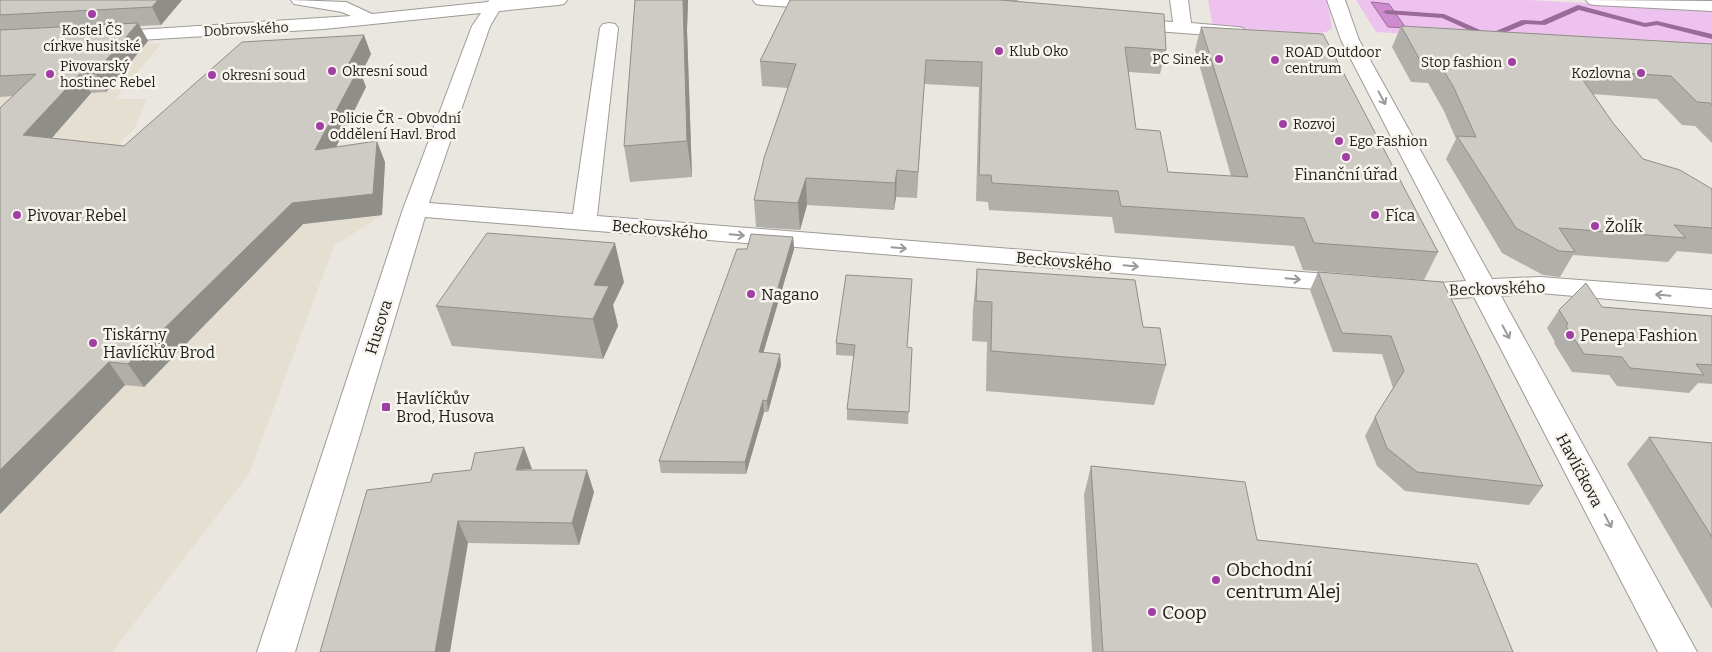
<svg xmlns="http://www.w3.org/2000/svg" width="1712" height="652" font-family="Bitter,serif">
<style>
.built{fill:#e4dfd0}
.green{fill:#eec2ee}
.water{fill:#ce8ccf;stroke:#9a6b99}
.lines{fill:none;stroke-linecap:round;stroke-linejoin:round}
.stream{fill:#9a6b99;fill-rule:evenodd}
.minor-casing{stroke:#9e9b95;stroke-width:2}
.minor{fill:#fff;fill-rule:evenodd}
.wall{fill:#b1afa9}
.shaded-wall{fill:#908e89}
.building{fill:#cecbc4;stroke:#908e89}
.oneway{stroke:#9a9a98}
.poi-dot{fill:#a13ea4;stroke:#f7f4ed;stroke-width:2}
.labels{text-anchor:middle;stroke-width:5;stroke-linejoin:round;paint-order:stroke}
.far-street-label{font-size:14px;fill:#1f1e1b;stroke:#f7f4ed}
.far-poi-label{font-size:14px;fill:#1f1e1b;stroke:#f7f4ed;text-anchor:start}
.poi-label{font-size:16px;fill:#1f1e1b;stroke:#f7f4ed;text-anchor:start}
.street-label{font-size:16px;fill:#1f1e1b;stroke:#f7f4ed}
.near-poi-label{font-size:19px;fill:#1f1e1b;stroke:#f7f4ed;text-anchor:start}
</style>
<rect width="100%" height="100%" fill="#eae7e0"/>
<path class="built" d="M162,43L115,99H147L134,129L113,150L261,228L382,215L334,246L249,474L112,652H0V52Z"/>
<path class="green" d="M1208,0H1327L1332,28L1326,32L1318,33L1213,27Z
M1356,0H1528L1712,10V52L1376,32Z"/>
<path class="water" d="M1371,2L1389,4L1406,28L1388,27Z"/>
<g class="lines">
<path class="stream" d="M1578,5L1645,23L1657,21L1712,34V39L1657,25L1645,27L1579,10L1545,25L1526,24L1489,39L1442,18L1387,14L1383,12L1387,10L1444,14L1489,34L1522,20L1541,21Z"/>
<defs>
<path id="minor" d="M291,0L346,2L372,14L488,2L489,0H567L564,4L558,5L499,11L490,26L429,203L573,214L600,28L603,24L609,23L615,24L618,28L597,216L1352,276L1361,278L1365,284L1361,290L1352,292L425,217L295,652H257L403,209L472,26L481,13L324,29L106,42L100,41L97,37L100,33L106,32L351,16L342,12L294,4Z
M753,0H830L834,4L831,8L825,9L762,5L756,4Z
M1170,0H1188L1191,23L1237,27L1243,28L1246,32L1243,36L1237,37L1128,29L1122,28L1119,24L1122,20L1128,19L1173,22Z
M1327,0H1345L1359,40L1492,279L1540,277L1712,290V308L1540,293L1501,296L1697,652H1658L1474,297C1449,299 1424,300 1400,294L1396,288L1400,282L1409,280L1440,283L1466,281L1341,40Z
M1586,0L1712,1V11L1595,5L1589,4Z"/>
</defs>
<use href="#minor" class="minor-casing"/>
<use href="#minor" class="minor"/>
</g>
<path class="wall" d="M0,0H182L161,25L140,26L148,41L106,92L91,93L52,138L124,146L371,54L361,74L366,87L336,147L385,162L382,215L303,224L144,387L125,385L0,514L12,96L0,97Z
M635,0H688L687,30L692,177L630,182L624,146Z
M790,0H1018V1L1166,50L1160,74L1128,72L1136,129L1168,172L1231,176L1195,50L1201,27L1438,252L1424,280L1303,270L1294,246L1115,233L1112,217L989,210L988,202L976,201L979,87L924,84L917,198L896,197L894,210L807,205L800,230L756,227L754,200L788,88L762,86L760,61Z
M1401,26L1712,44V143L1695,126L1682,125L1657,99L1593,94L1613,123L1643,159L1712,189V254L1677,251L1668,262L1573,255L1560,277L1543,275L1502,253L1446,159L1456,139L1444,111L1428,83L1411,82L1392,47Z
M793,237L794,249L763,353L781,365L768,412H764L746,474L661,473L659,461L747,249Z
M977,269L1143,327L1166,365L1154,405L986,391L987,342L972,341L973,309Z
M1318,272L1443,282L1543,486L1529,505L1405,491L1377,466L1365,436L1375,417L1393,388L1382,354L1333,352L1310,290Z
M624,282L613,305L618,326L603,359L452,346L436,306Z
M1602,307L1712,316V384L1698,383L1689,393L1617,386L1609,375L1572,372L1554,343L1555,342L1547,328L1559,310Z
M836,343L912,348L908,424L847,420V409L854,356L836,355Z
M1649,437L1712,443V609L1627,464Z
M1091,466L1513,652H1092L1084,495Z
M532,470L594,492L579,545L468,543L367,490Z"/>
<path class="shaded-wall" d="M158,0H182L161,25L152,7Z
M683,0H688L687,30L692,177L687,141Z
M138,23L148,41L106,92L95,73Z
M364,35L371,54L361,74L366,87L324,171L315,150L346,69Z
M80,74L91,93L36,156L23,135Z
M377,141L385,162L382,215L303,224L144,387L128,364L292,203Z
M897,170L896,197L894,210L895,183Z
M806,178L807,205L800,230L798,203Z
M793,237L794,249L760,364L759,352Z
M615,243L624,282L613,305L618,326L603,359L593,319L594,285Z
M780,354L781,365L768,412L767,401Z
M109,362L125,385L0,514V470Z
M763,400L764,412L746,474L745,462Z
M524,447L532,469L516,470Z
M587,470L594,492L579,545L572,523Z
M458,521L468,543L450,652H435Z"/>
<path class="building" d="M0,0H158L152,7L0,15Z
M635,0H683L687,141L624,146Z
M790,0H1000L1164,14L1166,50L1125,47L1136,129L1160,131L1168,172L1248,177L1201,27L1323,34L1438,252L1314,243L1304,218L1121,206L1118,191L992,183L991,175H979L982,62L926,60L918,172L897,170L895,183L806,178L798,203L754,200L764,158L796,64L760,61Z
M138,23L95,73L80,74L23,135L124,146L242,42L364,35L346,69L359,68L315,150L377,141L373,194L292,203L128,364L109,362L0,470V108L36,74L0,76V30Z
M1401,26L1712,44V105L1710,103L1697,102L1671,76L1576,70L1613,123L1643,159L1680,170L1712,189V228L1674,225L1686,238L1559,228L1575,252L1559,251L1516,228L1457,136L1476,137L1454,88L1438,61L1420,60Z
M487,233L615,243L594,285L609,286L593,319L436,306Z
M751,234L793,237L759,352L780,354L767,401L763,400L745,462L659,461L737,249H747Z
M977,269L1135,280L1143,327L1160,328L1166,365L991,351L992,302L976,301Z
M1318,272L1443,282L1543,486L1417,472L1387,448L1375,417L1404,371L1391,336L1342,333Z
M846,275L912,279L907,347L912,348L909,412L847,409L855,345L836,343Z
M1586,283L1602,307L1712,316V365L1696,364L1704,375L1630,368L1622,357L1584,354L1566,326L1568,324L1559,310Z
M1649,437L1712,443V537Z
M524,447L516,470H587L572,523L458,521L435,652H320L367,490L431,482L433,474L471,470L475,453Z
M1091,466L1245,482L1257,540L1477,564L1513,652H1103Z"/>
<defs><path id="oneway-shaft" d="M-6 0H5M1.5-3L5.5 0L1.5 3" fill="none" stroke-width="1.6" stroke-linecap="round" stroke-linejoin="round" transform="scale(1.25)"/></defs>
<g class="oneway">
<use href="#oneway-shaft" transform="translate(1382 98) rotate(62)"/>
<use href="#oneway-shaft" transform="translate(737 235) rotate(5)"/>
<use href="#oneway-shaft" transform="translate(899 248) rotate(5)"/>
<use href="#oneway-shaft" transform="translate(1131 266) rotate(5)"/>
<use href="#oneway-shaft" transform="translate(1293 279) rotate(5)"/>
<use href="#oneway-shaft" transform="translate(1663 295) rotate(-175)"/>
<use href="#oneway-shaft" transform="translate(1506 332) rotate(62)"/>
<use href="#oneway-shaft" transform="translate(1608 521) rotate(62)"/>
</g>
<g class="poi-dot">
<circle cx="92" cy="14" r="5"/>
<circle cx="999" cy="51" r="5"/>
<circle cx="1219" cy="59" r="5"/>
<circle cx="1275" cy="60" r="5"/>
<circle cx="1512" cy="62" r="5"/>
<circle cx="332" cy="71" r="5"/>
<circle cx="1641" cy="73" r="5"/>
<circle cx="50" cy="74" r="5"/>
<circle cx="212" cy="75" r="5"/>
<circle cx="1283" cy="124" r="5"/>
<circle cx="320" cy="126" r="5"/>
<circle cx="1339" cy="141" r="5"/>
<circle cx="1346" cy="157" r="5"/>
<circle cx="17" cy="215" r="5"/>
<circle cx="1375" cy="215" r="5"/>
<circle cx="1595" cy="226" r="5"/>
<circle cx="751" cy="294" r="5"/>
<circle cx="1570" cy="335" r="5"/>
<circle cx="93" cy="343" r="5"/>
<rect x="381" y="402" width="10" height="10" rx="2.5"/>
<circle cx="1216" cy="580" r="5"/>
<circle cx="1152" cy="612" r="5"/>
</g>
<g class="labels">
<g class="far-street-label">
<text transform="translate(246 29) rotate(-3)" y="5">Dobrovského</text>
</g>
<g class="far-poi-label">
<text x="92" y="35" text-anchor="middle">Kostel ČS<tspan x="92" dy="16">církve husitské</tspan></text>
<text x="1009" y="56">Klub Oko</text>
<text x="1285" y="57">ROAD Outdoor<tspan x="1285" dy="16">centrum</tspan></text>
<text x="1209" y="64" text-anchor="end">PC Sinek</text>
<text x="1502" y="67" text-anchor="end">Stop fashion</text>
<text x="60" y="71">Pivovarský<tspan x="60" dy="16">hostinec Rebel</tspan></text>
<text x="342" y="76">Okresní soud</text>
<text x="1631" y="78" text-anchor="end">Kozlovna</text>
<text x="222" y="80">okresní soud</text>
<text x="330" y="123">Policie ČR - Obvodní<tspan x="330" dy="16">oddělení Havl. Brod</tspan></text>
<text x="1293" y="129">Rozvoj</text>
<text x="1349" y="146">Ego Fashion</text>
</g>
<g class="poi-label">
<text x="1346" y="180" text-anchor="middle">Finanční úřad</text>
<text x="27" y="221">Pivovar Rebel</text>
<text x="1385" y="221">Fíca</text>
<text x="1605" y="232">Žolík</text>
<text x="761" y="300">Nagano</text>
<text x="103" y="340">Tiskárny<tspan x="103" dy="18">Havlíčkův Brod</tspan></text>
<text x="1580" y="341">Penepa Fashion</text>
<text x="396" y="404">Havlíčkův<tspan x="396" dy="18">Brod, Husova</tspan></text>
</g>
<g class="street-label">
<text transform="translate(660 229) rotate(5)" y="6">Beckovského</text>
<text transform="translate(1064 261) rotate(5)" y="6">Beckovského</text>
<text transform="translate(1497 288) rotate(-2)" y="6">Beckovského</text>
<text transform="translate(378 327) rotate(-73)" y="6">Husova</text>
<text transform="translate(1580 470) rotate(62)" y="6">Havlíčkova</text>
</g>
<g class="near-poi-label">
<text x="1226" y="576">Obchodní<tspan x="1226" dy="22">centrum Alej</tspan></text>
<text x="1162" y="619">Coop</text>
</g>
</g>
</svg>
